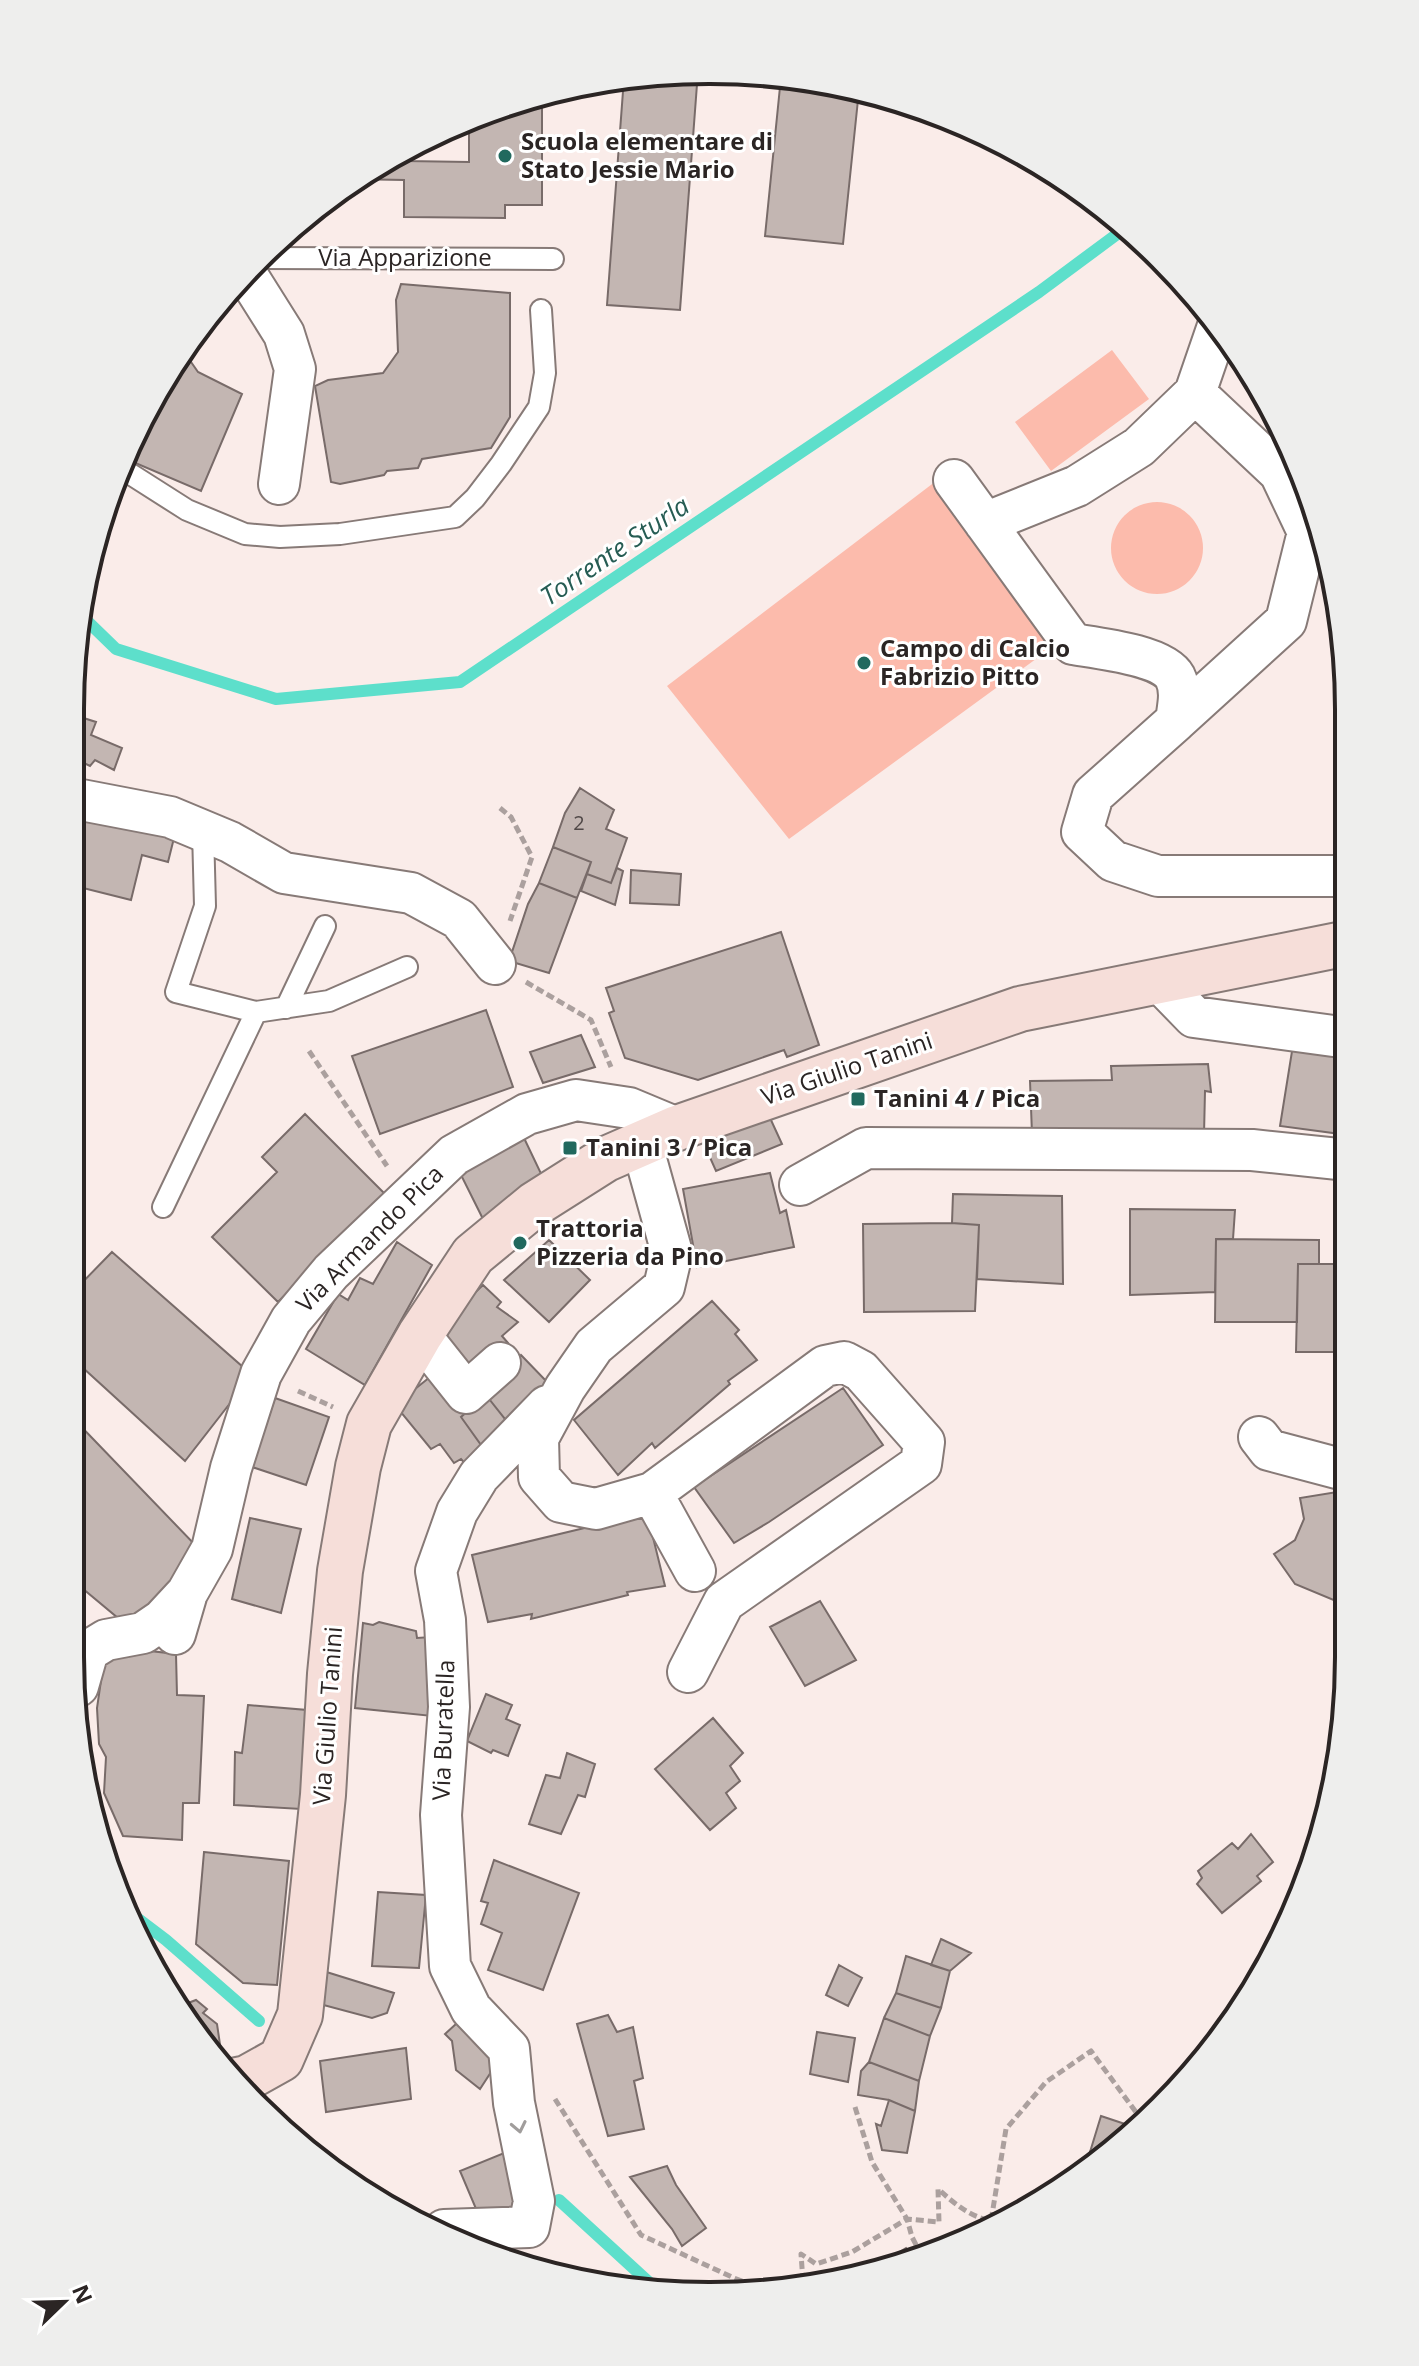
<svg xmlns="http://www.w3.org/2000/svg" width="1419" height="2366" font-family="'Open Sans',sans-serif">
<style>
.green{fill:#fcbbac}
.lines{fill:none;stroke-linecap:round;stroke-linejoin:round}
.stream{stroke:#5ddfcb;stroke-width:12}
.building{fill:#c3b6b2;stroke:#786b69;stroke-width:2}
.lane-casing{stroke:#877a77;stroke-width:24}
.street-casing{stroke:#877a77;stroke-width:44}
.secondary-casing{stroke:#877a77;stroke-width:48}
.path{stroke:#aba09e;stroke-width:5;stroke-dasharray:8 4;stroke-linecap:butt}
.lane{stroke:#fff;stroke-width:20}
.street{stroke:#fff;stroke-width:40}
.secondary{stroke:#f6ded9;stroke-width:44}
.oneway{stroke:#a09d9c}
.poi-dot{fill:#21695e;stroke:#fff;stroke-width:3}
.labels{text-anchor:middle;stroke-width:6;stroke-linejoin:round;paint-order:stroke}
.number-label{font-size:20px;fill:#514948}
.poi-label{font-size:24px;font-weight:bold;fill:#2b2524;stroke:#fff;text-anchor:start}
.street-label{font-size:24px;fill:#2b2524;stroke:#fff}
.water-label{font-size:26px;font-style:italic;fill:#265c53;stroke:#fff}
.rim{fill:none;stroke:#2b2524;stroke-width:4}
</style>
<rect width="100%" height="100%" fill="#faece9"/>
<path class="green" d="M1112,350L1149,399L1051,471L1015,422Z
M940,478L1062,640L789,839L667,686Z
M1111 548a46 46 0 1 1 92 0a46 46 0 1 1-92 0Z"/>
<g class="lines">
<path class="stream" d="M82,616L116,649L276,699L460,682L1039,292L1124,229
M133,1915L166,1940L259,2021
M559,2200L654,2287"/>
</g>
<path class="building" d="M698,71L680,310L607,305L624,78Z
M781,77L835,82L859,90L843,244L765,236Z
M542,95V205H505V218L404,217V180L352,179L406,150V161L469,162V117Z
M327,200V214H310Z
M401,284L510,293V417L491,448L422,459L418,468L387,471L384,475L340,484L331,482L315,386L328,380L383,373L398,352L396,300Z
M182,349L198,372L242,394L201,491L126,459Z
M71,714L96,722L91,735L122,748L114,770L95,760L90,766L82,762L74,793L71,792Z
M580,788L614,810L606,829L627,838L611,883L587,874L591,862L553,847L565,813Z
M71,807L175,834L168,862L142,855L131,900L71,885Z
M553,847L591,862L577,898L539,883Z
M617,868L623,871L615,905L581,891L587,874L611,883Z
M631,870L681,874L679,905L630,903Z
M539,883L577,898L549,973L509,961L528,904Z
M781,932L819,1045L787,1057L784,1050L698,1080L625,1058L609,1013L614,1011L606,988Z
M486,1010L513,1087L380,1134L352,1056Z
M581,1035L595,1067L543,1083L530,1052Z
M1293,1045L1348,1050V1135L1280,1126Z
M1208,1064L1211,1092L1205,1091L1204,1135L1032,1134L1030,1081L1112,1080L1111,1066Z
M765,1107L782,1144L716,1171L700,1135Z
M305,1114L385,1194L278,1302L212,1237L277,1172L262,1157Z
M524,1138L546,1184L484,1221L460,1173Z
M770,1173L780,1213L786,1210L794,1247L697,1267L683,1189Z
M953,1194L1062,1196L1063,1284L977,1279L979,1225L952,1223Z
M1130,1209L1235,1210L1233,1239H1216L1215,1292L1130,1295Z
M952,1223L979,1225L975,1311L864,1312L863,1224Z
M1216,1239L1319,1240V1264H1298L1297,1322H1215Z
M549,1240L590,1280L549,1322L504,1280Z
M397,1242L432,1265L365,1385L306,1349L338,1294L348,1300L360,1278L373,1284Z
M112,1252L252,1375L185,1461L70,1356L71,1294Z
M1298,1264H1348V1352H1296Z
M483,1285L501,1302L497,1307L518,1322L502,1336L508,1343L475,1374L437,1338L464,1303Z
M712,1301L739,1330L735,1334L757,1360L728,1381L730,1384L655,1448L652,1443L618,1475L574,1420Z
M521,1355L551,1386L512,1428L486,1395Z
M435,1373L470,1409L461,1417L486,1452L470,1469L461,1459L454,1463L440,1444L431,1449L395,1405Z
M843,1388L883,1445L769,1522L734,1543L694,1487Z
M486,1395L512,1428L486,1452L461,1417Z
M275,1398L329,1417L306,1485L252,1467Z
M70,1415L200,1550L130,1628L70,1578Z
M1337,1492L1348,1497V1606L1295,1584L1274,1554L1295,1540L1304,1519L1300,1498Z
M647,1513L665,1586L627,1592L628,1595L531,1619L532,1614L488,1622L472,1555Z
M250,1518L301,1529L281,1613L232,1599Z
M820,1601L856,1660L805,1686L770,1627Z
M379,1622L416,1631L417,1638L431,1637L432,1716L355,1708L363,1623L373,1625Z
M106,1646L176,1654L177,1695L204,1696L199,1803H183L182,1840L123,1836L104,1793L106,1757L99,1744L97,1708Z
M486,1694L512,1705L506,1719L520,1725L508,1756L493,1750L491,1753L467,1741Z
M248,1705L307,1710L301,1809L234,1805L235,1752L242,1753Z
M713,1718L743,1753L730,1766L740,1781L726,1793L736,1808L710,1830L655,1769Z
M567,1753L595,1764L585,1797L578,1795L561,1834L529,1824L546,1775L560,1778Z
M1251,1834L1273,1862L1257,1876L1261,1881L1222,1913L1197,1884L1202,1878L1198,1871L1232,1843L1238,1849Z
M204,1852L289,1861L277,1985L243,1983L196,1944Z
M494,1860L579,1893L543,1990L488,1970L502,1933L481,1924L488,1903L481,1901Z
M378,1892L426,1895L419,1968L372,1966Z
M941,1939L971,1953L950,1971L931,1965Z
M906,1956L950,1971L941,2008L896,1993Z
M839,1965L862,1978L848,2006L826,1995Z
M320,1970L394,1993L387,2013L372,2018L316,2003Z
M173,1992L188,2003L196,2000L207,2009L203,2013L217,2024L222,2058H215L202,2045Z
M896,1993L941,2008L930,2036L884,2018Z
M468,2013L504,2052L480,2089L456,2070L452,2041L445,2034Z
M608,2015L617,2032L633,2027L643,2078L634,2081L644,2129L608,2136L577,2024Z
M884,2018L930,2036L919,2081L869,2062Z
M817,2032L855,2038L848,2082L810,2074Z
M406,2048L411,2099L326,2112L320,2061Z
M869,2062L919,2081L915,2111L889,2100L858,2095L861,2071Z
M889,2100L915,2111L907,2153L882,2150L876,2124L881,2126Z
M1101,2116L1134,2127L1106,2156L1090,2152Z
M509,2151L530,2205L482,2223L460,2171Z
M1090,2152L1106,2156L1098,2164L1088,2170Z
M667,2166L676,2185L706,2228L682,2246L672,2229L630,2177Z
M906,2248L915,2262L885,2267L883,2262Z
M860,2265L863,2271L830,2276Z"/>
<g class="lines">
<defs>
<path id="lane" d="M257,258L553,259
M121,468L187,510L245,534L280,537L340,534L455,517L475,498L501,464L539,407L545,373L541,310
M286,1008L325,926
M256,1012L329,1001L407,967
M163,1207L256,1012L176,992L205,906L203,831"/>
<path id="street" d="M245,272L284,334L295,369L279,484
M954,480L1073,644C1097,648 1163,655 1175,677C1182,691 1178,706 1176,721L1093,795L1082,832L1113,861L1158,876H1348
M985,523L1077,486L1139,447L1195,393L1218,326
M1176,721L1286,621L1308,532L1280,473L1195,393
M71,798L170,817L230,842L284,873L411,893L459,919L495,964
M1159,981L1194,1017L1348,1038
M642,1145L672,1253L664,1287L594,1346L565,1388L538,1438L539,1477L561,1502L596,1509L652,1493L825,1366L844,1362L861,1371L924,1442L921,1464L724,1602L688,1672
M800,1185L866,1148L1252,1150L1348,1160
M420,1335L466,1393L500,1363
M1259,1437L1269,1450L1348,1471
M652,1493L695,1571
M175,1634L187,1593L212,1549L231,1468L261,1374L291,1320L331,1272L454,1155L527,1114L576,1100L629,1108L677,1128
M75,1688L78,1686L88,1651L106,1640L143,1633L162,1620L187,1593
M444,2230L529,2227L534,2201L514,2103L509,2049L471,2009L450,1966L441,1815L449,1707L445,1620L436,1571L457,1512L479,1476L547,1406"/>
<path id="secondary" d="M237,2080L247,2078L281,2059L300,2015L323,1795L330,1674L340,1571L358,1467L369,1424L420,1335L473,1255L535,1204L606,1159L677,1128L1020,1009L1348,943"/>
</defs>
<use href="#lane" class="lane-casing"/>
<use href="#street" class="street-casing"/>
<use href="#secondary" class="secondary-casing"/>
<path class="path" d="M500,808L511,817L532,857L510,921
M526,982L591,1020L611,1067
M309,1051L387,1166
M298,1391L333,1407
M555,2099L641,2235L734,2278L760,2288
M855,2107L872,2162L907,2219L912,2237L923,2258
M803,2281L801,2254L816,2264L852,2252L907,2219L939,2222L938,2189C955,2204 969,2216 991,2221L1006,2129L1046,2082L1091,2051L1141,2119"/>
<use href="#lane" class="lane"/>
<use href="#street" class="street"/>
<use href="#secondary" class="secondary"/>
</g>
<defs><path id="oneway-chevron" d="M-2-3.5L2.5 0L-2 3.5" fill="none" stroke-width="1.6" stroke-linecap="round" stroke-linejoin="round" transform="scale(2)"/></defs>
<use class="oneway" href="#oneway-chevron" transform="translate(519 2127) rotate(78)"/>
<g class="poi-dot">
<circle cx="505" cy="156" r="8"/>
<circle cx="864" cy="663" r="8"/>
<rect x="850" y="1091" width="16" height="16" rx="4"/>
<rect x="562" y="1140" width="16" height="16" rx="4"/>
<circle cx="520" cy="1243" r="8"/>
</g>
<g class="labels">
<g class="number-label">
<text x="579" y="830">2</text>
</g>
<g class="poi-label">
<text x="521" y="150">Scuola elementare di<tspan x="521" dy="28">Stato Jessie Mario</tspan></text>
<text x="880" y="657">Campo di Calcio<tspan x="880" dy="28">Fabrizio Pitto</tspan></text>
<text x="874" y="1107">Tanini 4 / Pica</text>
<text x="586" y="1156">Tanini 3 / Pica</text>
<text x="536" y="1237">Trattoria<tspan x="536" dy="28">Pizzeria da Pino</tspan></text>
</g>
<g class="street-label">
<text x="405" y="266">Via Apparizione</text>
<text transform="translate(847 1069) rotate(-19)" y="8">Via Giulio Tanini</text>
<text transform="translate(370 1239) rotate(-45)" y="8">Via Armando Pica</text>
<text transform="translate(328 1716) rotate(-86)" y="8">Via Giulio Tanini</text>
<text transform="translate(444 1730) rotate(-88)" y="8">Via Buratella</text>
</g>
<g class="water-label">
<text transform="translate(615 551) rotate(-34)" y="9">Torrente Sturla</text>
</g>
</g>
<path d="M0 0H1419V2366H0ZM709 84H710A625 625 0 0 1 1335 709V1657A625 625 0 0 1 710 2282H709A625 625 0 0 1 84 1657V709A625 625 0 0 1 709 84Z" fill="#eeeeed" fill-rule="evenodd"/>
<path class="rim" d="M709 84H710A625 625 0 0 1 1335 709V1657A625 625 0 0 1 710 2282H709A625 625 0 0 1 84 1657V709A625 625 0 0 1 709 84Z"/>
<g transform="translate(64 2302) rotate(67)" stroke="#ffffff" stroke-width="6" paint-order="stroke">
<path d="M0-6L14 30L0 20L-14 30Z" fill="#2b2524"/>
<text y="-12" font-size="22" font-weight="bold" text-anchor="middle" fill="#2b2524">N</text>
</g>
</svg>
